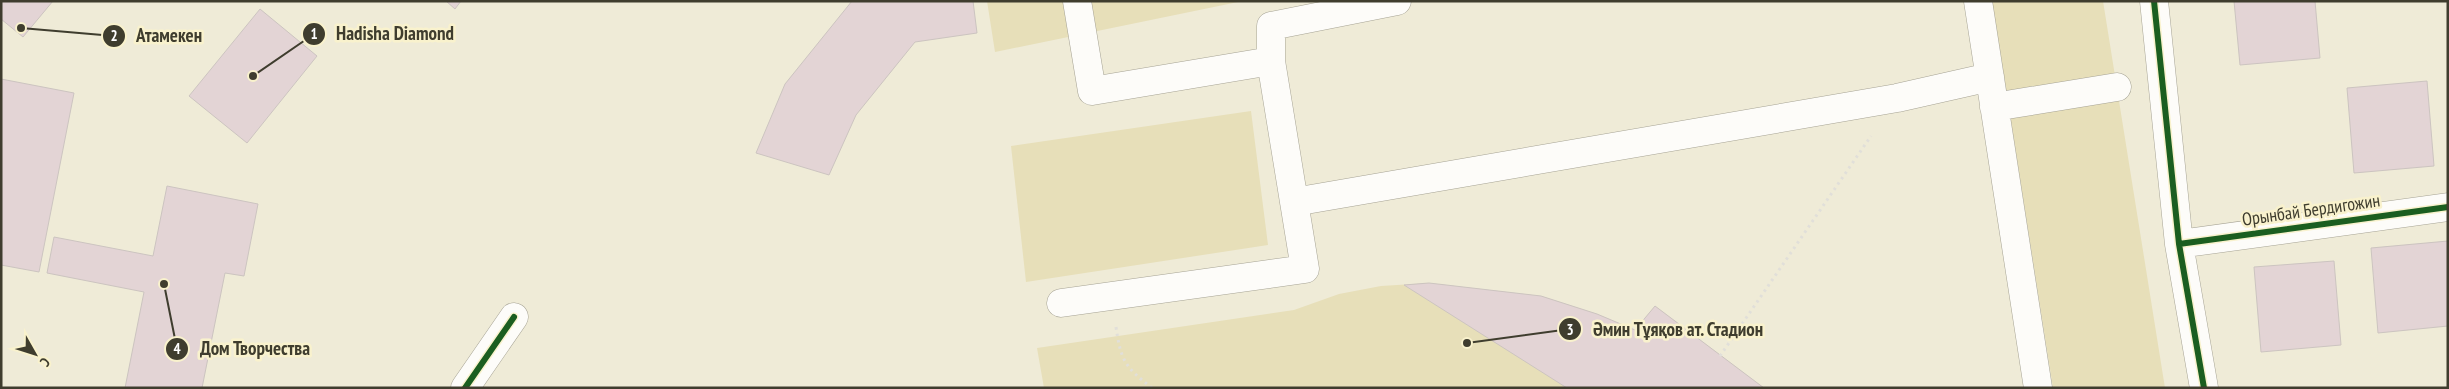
<svg xmlns="http://www.w3.org/2000/svg" width="2449" height="389" font-family="'PT Sans Narrow',sans-serif">
<style>
.green{fill:#e7dfb9}
.building{fill:#e3d4d5;stroke:#ccc4c0}
.lines{fill:none;stroke-linecap:round;stroke-linejoin:round}
.minor-casing{stroke:#a6a394;stroke-width:29}
.path{stroke:#e1dfd9;stroke-width:3;stroke-dasharray:2.5 4;stroke-linecap:butt}
.minor{stroke:#fdfcf9;stroke-width:28}
.cycleway-casing{stroke:#f9f2cd;stroke-width:9}
.cycleway{stroke:#1b5e20;stroke-width:6}
.labels{text-anchor:middle;stroke-width:5;stroke-linejoin:round;paint-order:stroke}
.street-label{font-size:18px;fill:#3f3d2e;stroke:#f9f2cd}
.leader{fill:none;stroke:#3f3d2e;stroke-width:2}
.callout-dot{fill:#3f3d2e;stroke:#f9f2cd;stroke-width:2}
.mark-label{font-size:15px;text-anchor:middle;font-weight:bold;fill:#fff}
.callout-label{font-size:19px;text-anchor:middle;font-weight:bold;fill:#3f3d2e;stroke:#f9f2cd;stroke-width:5;stroke-linejoin:round;paint-order:stroke}
</style>
<rect width="100%" height="100%" fill="#efebd7"/>
<path class="green" d="M987,1H1243L995,52Z
M1992,1H2103L2165,388H2053Z
M1251,111L1268,245L1026,282L1011,146Z
M1429,283L1541,296L1597,314L1635,330L1655,306L1764,388H1044L1037,348L1294,310L1339,294L1381,286Z"/>
<path class="building" d="M1,1H53L23,37L1,19Z
M446,1H461L455,9Z
M852,1H973L977,33L915,42L856,115L829,175L756,153L785,84Z
M2234,1H2315L2320,58L2240,65Z
M260,9L317,56L247,143L189,96Z
M1,79L74,93L39,272L1,265Z
M2427,81L2434,166L2354,173L2347,88Z
M167,186L258,204L244,276L225,273L202,388H125L144,292L47,273L54,237L153,256Z
M2448,241V326L2378,333L2371,248Z
M2334,261L2341,345L2261,352L2254,267Z
M1429,283L1541,296L1597,314L1635,330L1655,306L1764,388H1567L1404,285Z"/>
<g class="lines">
<defs>
<path id="minor" d="M1978,1L2038,388
M2154,1L2179,244L2204,388
M1271,61V26L1397,1
M1994,107L2117,87
M1294,202L1897,98L1990,77
M2179,244L2448,207
M1061,303L1305,269L1271,61L1092,91L1077,1
M465,388L514,317"/>
</defs>
<use href="#minor" class="minor-casing"/>
<path class="path" d="M1116,327C1121,361 1125,367 1152,388
M1720,356L1871,136"/>
<use href="#minor" class="minor"/>
<defs>
<path id="cycleway" d="M2154,1L2179,244L2204,388
M2179,244L2448,207
M465,388L514,317"/>
</defs>
<use href="#cycleway" class="cycleway-casing"/>
<use href="#cycleway" class="cycleway"/>
</g>
<g class="labels">
<g class="street-label">
<text transform="translate(2311 210) rotate(-8)" y="6">Орынбай Бердигожин</text>
</g>
</g>
<path class="leader" d="M253 76L314 34M21 28L114 36M1467 343L1570 329M164 284L177 349"/>
<g class="callout-dot">
<circle cx="253" cy="76" r="5"/>
<circle cx="21" cy="28" r="5"/>
<circle cx="1467" cy="343" r="5"/>
<circle cx="164" cy="284" r="5"/>
<circle cx="314" cy="34" r="12"/>
<circle cx="114" cy="36" r="12"/>
<circle cx="1570" cy="329" r="12"/>
<circle cx="177" cy="349" r="12"/>
</g>
<g class="mark-label">
<text x="314" y="39">1</text>
<text x="114" y="41">2</text>
<text x="1570" y="335">3</text>
<text x="177" y="354">4</text>
</g>
<g class="callout-label">
<text x="395" y="40">Hadisha Diamond</text>
<text x="169" y="42">Атамекен</text>
<text x="1678" y="336">Әмин Тұяқов ат. Стадион</text>
<text x="255" y="355">Дом Творчества</text>
</g>
<rect width="2449" height="389" fill="none" stroke="#3f3d2e" stroke-width="5"/>
<g transform="translate(35 354) rotate(129)" stroke="#f9f2cd" stroke-width="4" paint-order="stroke">
<path d="M0-4L9 19L0 12L-9 19Z" fill="#3f3d2e"/>
<text y="-8" font-size="14" font-weight="bold" text-anchor="middle" fill="#3f3d2e">С</text>
</g>
</svg>
